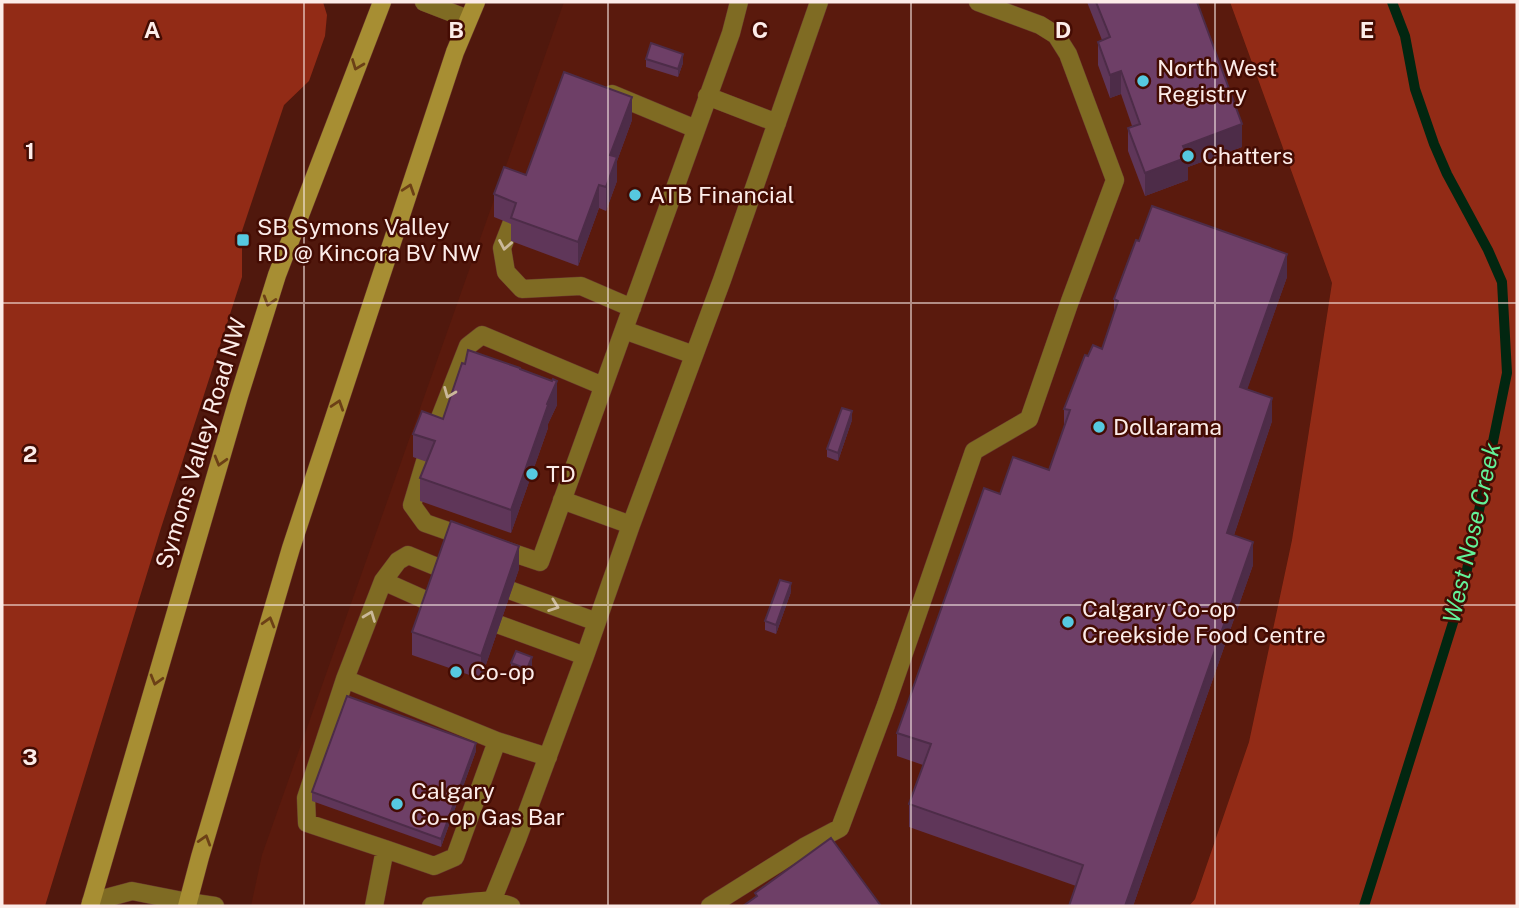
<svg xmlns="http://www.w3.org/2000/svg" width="1519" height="908" font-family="'Public Sans',sans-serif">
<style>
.built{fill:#5a1a0d}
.green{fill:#922b16}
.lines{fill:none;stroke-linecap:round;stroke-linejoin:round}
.stream{stroke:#022610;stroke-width:10}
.service-casing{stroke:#68362c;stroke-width:19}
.tertiary-casing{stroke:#68362c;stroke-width:19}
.secondary-casing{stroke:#68362c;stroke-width:19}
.service{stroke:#7f6b23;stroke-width:18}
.tertiary{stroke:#7f6b23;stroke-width:18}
.secondary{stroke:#a78e33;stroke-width:18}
.wall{fill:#5f3659}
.shaded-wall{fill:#4d2c48}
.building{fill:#6e3f67;stroke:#4d2c48;stroke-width:2}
.oneway{stroke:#6c4016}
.oneway2{stroke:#cab89a}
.grid{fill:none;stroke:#fcece9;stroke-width:2;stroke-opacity:0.55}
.poi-dot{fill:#56c9e0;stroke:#440c03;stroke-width:2.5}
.labels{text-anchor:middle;stroke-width:5;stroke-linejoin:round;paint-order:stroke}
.poi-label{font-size:23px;fill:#fcece9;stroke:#440c03;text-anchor:start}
.street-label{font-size:23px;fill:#fcece9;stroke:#440c03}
.water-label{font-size:24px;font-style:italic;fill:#62f298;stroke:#440c03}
.grid-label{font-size:23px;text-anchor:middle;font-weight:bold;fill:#fcece9;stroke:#440c03;stroke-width:5;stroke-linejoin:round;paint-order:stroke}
</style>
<rect width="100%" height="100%" fill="#50180d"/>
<path class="built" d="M564,2H1230L1332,283L1292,540L1249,742L1195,899L1189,906H251L262,855Z"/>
<path class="green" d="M2,2H323L327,15L325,36L309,81L284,105L242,231V277L161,528L45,906H2Z
M1230,2H1517V906H1189L1195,899L1249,742L1292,540L1332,283Z"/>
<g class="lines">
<path class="stream" d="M1364,906L1462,594L1507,373L1502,282L1488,250L1447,174L1434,144L1415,89L1405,36L1392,2"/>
<defs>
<path id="service" d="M612,94L696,129
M707,96L777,123
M519,204L502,248L506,272L522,289L581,286L632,308
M624,330L694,355
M562,500L631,525
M468,538L425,523L412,505L432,438L468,346L482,335L603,386
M498,548L540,562L731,33L739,2
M383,581L430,602
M512,591L597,622
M500,625L585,656
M345,679L383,581L398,561L408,555L442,569
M385,849L434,866L455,857L497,741
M91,902L132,891L188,902L215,906
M374,906L385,849L307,823L306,798L345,679L497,741L548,757
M431,906L492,900L511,906
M490,906L518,837L585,656L631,525L722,280L819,2
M710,906L804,847L840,828L886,705L974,451L1029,419L1070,301L1115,180L1068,54L1056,35L1040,25L978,2"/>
<path id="tertiary" d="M424,2L468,19"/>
<path id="secondary" d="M90,906L239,396L277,275L382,2
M187,906L200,857L291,548L455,52L476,2"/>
</defs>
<use href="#service" class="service-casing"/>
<use href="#tertiary" class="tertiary-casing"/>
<use href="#secondary" class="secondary-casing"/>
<use href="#service" class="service"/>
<use href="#tertiary" class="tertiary"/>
<use href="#secondary" class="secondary"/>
</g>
<path class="wall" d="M1087,2H1197L1242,147L1188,167V180L1145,196L1128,151V128L1132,126L1121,94L1110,98L1098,65V42L1102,40Z
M646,59L683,63L678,77L646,67Z
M632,120L617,161V181L606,211L599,208L578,266L511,241V224L494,217V194L526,175Z
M1287,277L1247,389L1272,421L1234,535L1253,565L1133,906H1069L1076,886L909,827V804L923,765L897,756V733L1000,494L1049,470L1064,427V409L1088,356L1102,349L1114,314V299Z
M520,370L557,405L548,424V428L511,533L420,501V478L427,462L413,457V434L443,419Z
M852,420L838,461L827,457V449Z
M519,569L481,679L412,655V632Z
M791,592L776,634L765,630V621Z
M511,663L532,665L527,678L511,672Z
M476,751L441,847L312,801V792Z"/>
<path class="shaded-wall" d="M683,54V63L678,77V69Z
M1121,71V94L1110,98V75Z
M632,97V120L617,161V181L606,211V187L610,155Z
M1242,124V147L1188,167V180L1145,196V173L1183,146Z
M599,185V208L578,266V242Z
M1287,254V277L1240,410V387Z
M557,381V405L548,424V428L511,533V510L547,404Z
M1272,398V421L1227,556V533Z
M852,411V420L838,461V453Z
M1253,542V565L1133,906H1125Z
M519,546V569L481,679V656Z
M791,583V592L776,634V625Z
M532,657V665L527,678V669Z
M476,743V751L441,847V839Z"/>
<path class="building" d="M1096,2H1197L1242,124L1183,146L1188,157L1145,173L1128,128L1140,124L1121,71L1110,75L1098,42L1110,37Z
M651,43L683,54L678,69L646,59Z
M564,72L632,97L610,155L617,157L606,187L599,185L578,242L511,218L516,203L494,194L504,167L526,175Z
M1152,206L1287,254L1240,387L1272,398L1227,533L1253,542L1125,906H1069L1083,865L909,804L931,744L897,733L984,488L1000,494L1013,457L1049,470L1070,410L1064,409L1085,355L1088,356L1093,345L1102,349L1118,301L1114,299L1136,240L1139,241Z
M468,350L520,368V369L552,381L553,379L557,381L547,404L548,405L511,510L420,478L435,441L413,434L422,411L443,419L462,363L465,364Z
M842,408L852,411L838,453L827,449Z
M451,521L519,546L481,656L412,632Z
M780,580L791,583L776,625L765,621Z
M516,651L532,657L527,669L511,663Z
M347,696L476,743L441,839L312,792Z
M831,838L881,906H743L757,896L755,893Z"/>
<defs><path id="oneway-chevron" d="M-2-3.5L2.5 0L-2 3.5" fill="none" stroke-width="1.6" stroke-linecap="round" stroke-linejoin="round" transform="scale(1.75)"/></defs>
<g class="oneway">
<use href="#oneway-chevron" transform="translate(357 65) rotate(111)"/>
<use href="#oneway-chevron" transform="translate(409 189) rotate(-71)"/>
<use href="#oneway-chevron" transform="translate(269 301) rotate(107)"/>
<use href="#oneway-chevron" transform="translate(338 405) rotate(-72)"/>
<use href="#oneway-chevron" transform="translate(220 461) rotate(106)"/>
<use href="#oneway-chevron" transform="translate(269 622) rotate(-74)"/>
<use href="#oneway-chevron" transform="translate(156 680) rotate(106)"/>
<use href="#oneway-chevron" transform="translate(205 840) rotate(-73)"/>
</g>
<g class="oneway2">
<use href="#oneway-chevron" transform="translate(505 245) rotate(100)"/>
<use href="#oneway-chevron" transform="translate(449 393) rotate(112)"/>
<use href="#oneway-chevron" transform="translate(554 606) rotate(20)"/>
<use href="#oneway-chevron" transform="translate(370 616) rotate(-69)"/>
</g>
<path class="grid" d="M304,2V906M608,2V906M911,2V906M1215,2V906M2,303H1517M2,605H1517"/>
<g class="poi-dot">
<circle cx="1143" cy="81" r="7"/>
<circle cx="1188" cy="156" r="7"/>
<circle cx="635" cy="195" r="7"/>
<rect x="236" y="233" width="14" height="14" rx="3.5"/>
<circle cx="1099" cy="427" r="7"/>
<circle cx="532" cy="474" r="7"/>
<circle cx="1068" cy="622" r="7"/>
<circle cx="456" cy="672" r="7"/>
<circle cx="397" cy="804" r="7"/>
</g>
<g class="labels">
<g class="poi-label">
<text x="1157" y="76">North West<tspan x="1157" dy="26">Registry</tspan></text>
<text x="1202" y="164">Chatters</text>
<text x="649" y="203">ATB Financial</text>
<text x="257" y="235">SB Symons Valley<tspan x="257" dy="26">RD @ Kincora BV NW</tspan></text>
<text x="1113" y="435">Dollarama</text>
<text x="546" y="482">TD</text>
<text x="1082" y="617">Calgary Co-op<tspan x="1082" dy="26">Creekside Food Centre</tspan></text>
<text x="470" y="680">Co-op</text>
<text x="411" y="799">Calgary<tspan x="411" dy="26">Co-op Gas Bar</tspan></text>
</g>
<g class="street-label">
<text transform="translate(201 443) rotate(-73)" y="8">Symons Valley Road NW</text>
</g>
<g class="water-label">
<text transform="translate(1472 533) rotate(-77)" y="8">West Nose Creek</text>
</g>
</g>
<g class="grid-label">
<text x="152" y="38">A</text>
<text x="456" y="38">B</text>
<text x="760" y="38">C</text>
<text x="1063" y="38">D</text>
<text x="1367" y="38">E</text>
<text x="30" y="159">1</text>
<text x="30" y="462">2</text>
<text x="30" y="765">3</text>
</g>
<rect width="1519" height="908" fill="none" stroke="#fcece9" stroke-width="7"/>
</svg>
